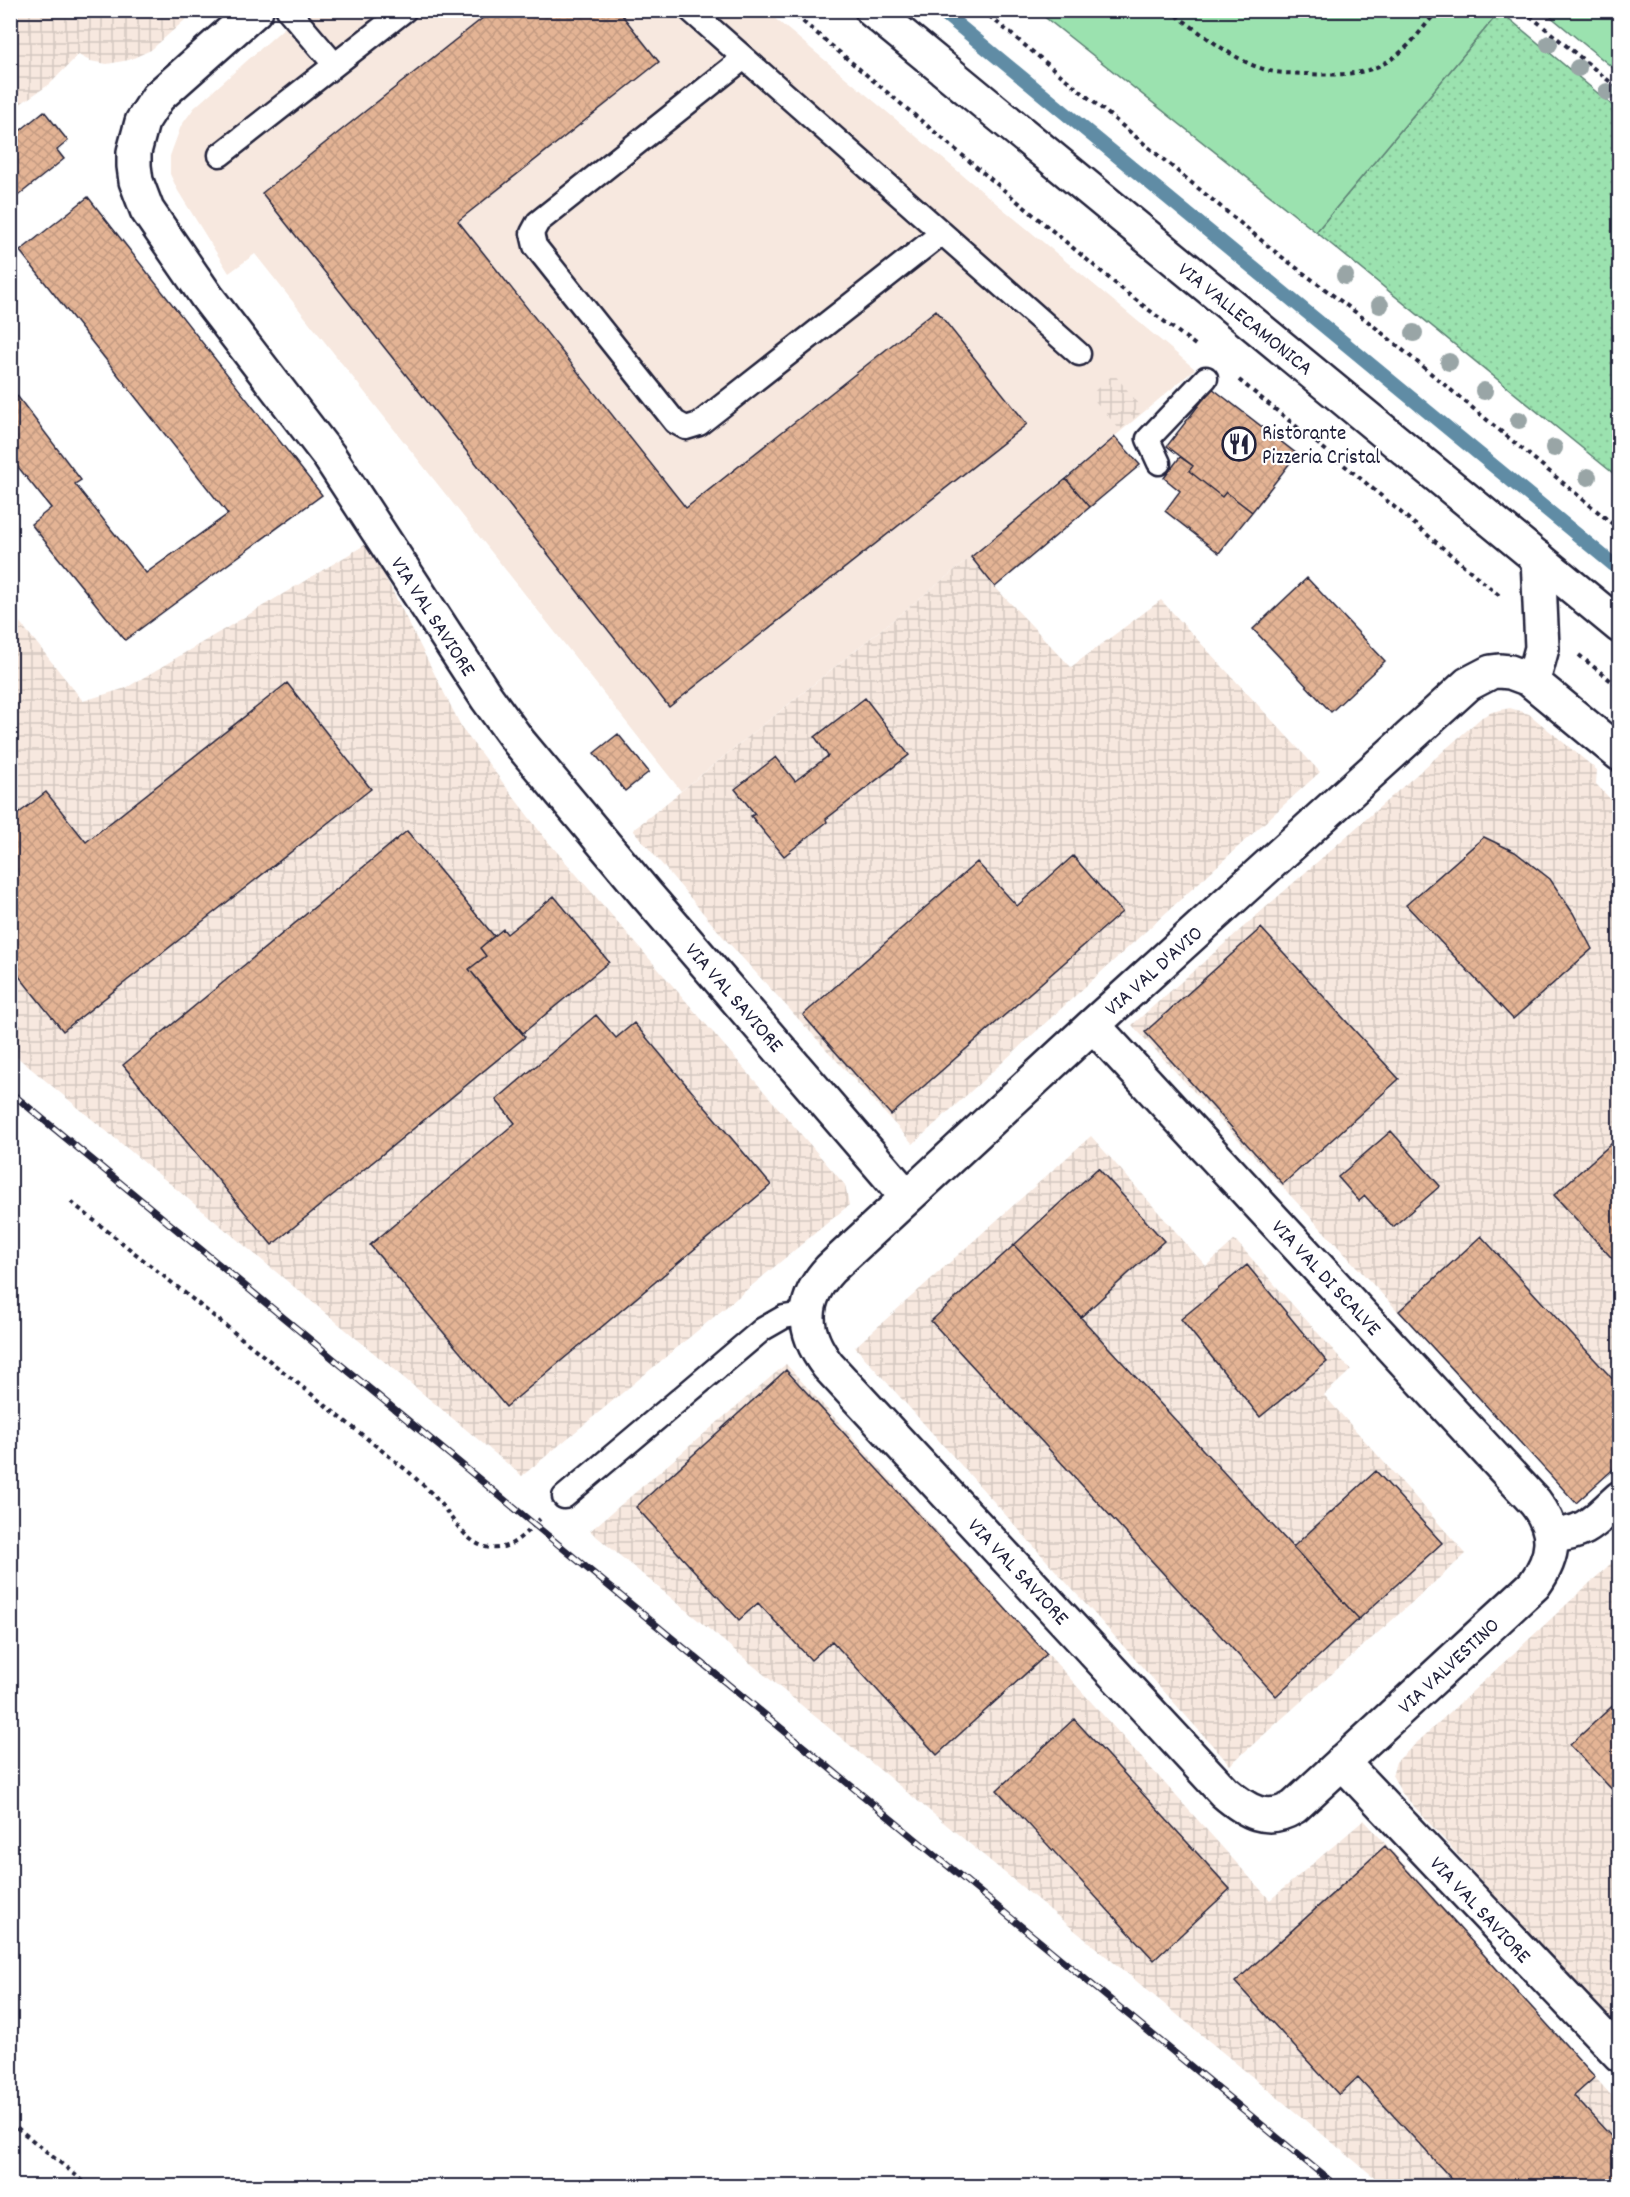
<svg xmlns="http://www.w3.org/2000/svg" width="1630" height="2197" font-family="Dekko,sans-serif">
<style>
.built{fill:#f7e8df}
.industrial{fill:url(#industrial-grid)}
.grass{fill:url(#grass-dots);stroke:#5e8275;stroke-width:1.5}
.green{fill:#9be2af;stroke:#5e8275;stroke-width:1.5}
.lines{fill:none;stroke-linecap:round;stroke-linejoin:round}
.stream{stroke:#608ca5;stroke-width:14}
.building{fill:url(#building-cross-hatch);stroke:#22223b;stroke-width:1.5}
.lane-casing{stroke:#22223b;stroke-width:27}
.street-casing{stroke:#22223b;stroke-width:38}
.secondary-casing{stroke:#22223b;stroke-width:38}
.path{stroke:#22223b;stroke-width:4;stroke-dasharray:4.5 4.5;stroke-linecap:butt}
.lane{stroke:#fff;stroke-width:22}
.street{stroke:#fff;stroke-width:33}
.secondary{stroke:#fff;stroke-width:33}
.rail-casing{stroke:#22223b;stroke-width:7}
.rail{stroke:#fff;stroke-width:4.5;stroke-dasharray:14;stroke-linecap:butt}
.tree{fill:#99a5a6}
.labels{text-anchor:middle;stroke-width:4.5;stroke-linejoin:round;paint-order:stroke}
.street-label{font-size:21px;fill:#22223b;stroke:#fff}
.poi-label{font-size:21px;fill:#22223b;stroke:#fff;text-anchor:start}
</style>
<defs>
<pattern id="industrial-grid" width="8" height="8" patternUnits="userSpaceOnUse" patternTransform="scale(1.5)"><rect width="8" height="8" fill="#f7e8df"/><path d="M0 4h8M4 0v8" fill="none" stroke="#d3c7c0"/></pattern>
<pattern id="grass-dots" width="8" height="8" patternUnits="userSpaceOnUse" patternTransform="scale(1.5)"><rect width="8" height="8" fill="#9be2af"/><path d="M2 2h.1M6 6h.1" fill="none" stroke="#85c297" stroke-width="1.8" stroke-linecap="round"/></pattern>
<pattern id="building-cross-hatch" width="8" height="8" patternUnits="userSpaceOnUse" patternTransform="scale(1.5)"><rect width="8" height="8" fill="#e4b495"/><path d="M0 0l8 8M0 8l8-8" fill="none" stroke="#c39a81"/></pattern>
</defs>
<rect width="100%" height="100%" fill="#fff"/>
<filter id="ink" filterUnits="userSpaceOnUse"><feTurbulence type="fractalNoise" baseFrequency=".0167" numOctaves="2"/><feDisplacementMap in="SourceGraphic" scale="12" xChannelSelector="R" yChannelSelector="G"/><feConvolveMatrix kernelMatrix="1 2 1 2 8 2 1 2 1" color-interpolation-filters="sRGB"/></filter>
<g filter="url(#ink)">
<path class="built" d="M303,11H766L1195,369L971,557L681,791L255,254L229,273L178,191L170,174V156L181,126L194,108Z"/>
<path class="industrial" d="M11,10H195V11L151,50L129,60L107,64L90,61L78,55L50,84L11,110Z
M1114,374L1144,410L1120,430L1090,395Z
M368,543L463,730L544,837L845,1185L849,1205L522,1476L11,1052L10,610L83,701L126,688Z
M971,557L995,587L1071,667L1161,600L1320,772L913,1144L725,939L633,830Z
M1510,708L1529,714L1597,770L1596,784L1620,809L1619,1463L1576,1503L1132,1025L1482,717L1492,712Z
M1091,1136L1206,1266L1235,1240L1351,1370L1324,1395L1466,1554L1230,1765L855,1347Z
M786,1364L1270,1900L1364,1820L1619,2104V2186H1385L590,1531Z
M1619,1556V2033L1401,1792L1392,1775L1396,1762Z"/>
<path class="grass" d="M1500,11L1619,111V478L1316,232Z"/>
<path class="green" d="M1037,11H1500L1316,232Z
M1544,11H1619V73Z"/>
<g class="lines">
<path class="stream" d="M940,10L1620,570"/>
</g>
<path class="building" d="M493,10H618L659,62L458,221L686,508L936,310L1027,424L669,707L262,193Z
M44,111L68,141L57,150L64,159L10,202V139Z
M88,197L322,495L125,640L31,524L51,508L10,457V396L15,393L81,480L75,484L146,573L228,514L20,251Z
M1212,388L1297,454L1252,512L1226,492L1222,497L1189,471L1193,466L1167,446Z
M1115,437L1140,465L1090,507L1066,479Z
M1180,457L1193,466L1189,471L1222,497L1226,492L1252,512L1219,553L1165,511L1180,491L1164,478Z
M1066,479L1090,507L995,587L971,557Z
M1307,578L1385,661L1331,712L1253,629Z
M287,683L371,789L63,1031L10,965V820L46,792L86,842Z
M865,698L909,755L826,819L827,822L784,856L751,816L755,814L735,789L776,757L795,781L828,756L815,737Z
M618,734L649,772L625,791L594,753Z
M407,831L494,936L480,948L486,956L469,969L525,1037L272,1245L123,1065Z
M1484,837L1515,852L1550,879L1573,913L1592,949L1513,1019L1406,905Z
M1073,856L1122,912L891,1115L803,1015L977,862L1017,906Z
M554,896L609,962L523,1033L469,969L486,956L480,948L503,929L507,934Z
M1261,928L1399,1079L1283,1184L1145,1032Z
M596,1015L616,1038L634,1023L771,1185L506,1407L370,1245L515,1123L496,1100Z
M1391,1131L1440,1186L1393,1227L1365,1196L1359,1201L1338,1177Z
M1620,1136V1267L1554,1195Z
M1098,1168L1164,1241L1081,1317L1014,1245Z
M1481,1236L1620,1387V1463L1576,1503L1399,1311Z
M1014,1245L1359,1619L1276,1696L931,1321Z
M1247,1265L1327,1362L1260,1417L1181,1319Z
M786,1370L1047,1654L937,1755L832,1641L811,1660L758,1603L739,1620L636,1507Z
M1376,1471L1442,1543L1359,1619L1293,1547Z
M1620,1699V1798L1570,1745Z
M1074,1719L1230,1889L1154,1960L997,1790Z
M1385,1846L1595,2077L1574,2096L1620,2146V2186H1458L1358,2077L1339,2095L1235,1982Z"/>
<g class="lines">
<defs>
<path id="lane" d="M288,10L335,65
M690,10L1079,354
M744,58L538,222L532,233L535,246L675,422L686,428L699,424L942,233
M220,155L405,10
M1159,463L1148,439L1206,378
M564,1497L763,1329L784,1317L808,1313"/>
<path id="street" d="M256,10L158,97L142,122L134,152V166L136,181L147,210L207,297L329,456L487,698L519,742L645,893L907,1197
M1529,679L1536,670L1542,648L1538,558
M1093,1025L1535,1502C1558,1531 1555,1556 1534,1585L1294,1807C1267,1824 1246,1811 1224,1792L828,1366C802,1332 800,1301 830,1269L1093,1025L1468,684L1491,672L1499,671L1510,672L1529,679L1620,754
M1551,1536C1588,1533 1593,1522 1620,1498
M1342,1762L1620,2055"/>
<path id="secondary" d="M872,10L1620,626"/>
</defs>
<use href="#lane" class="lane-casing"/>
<use href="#street" class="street-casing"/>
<use href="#secondary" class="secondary-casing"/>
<path class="path" d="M789,10L1128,294L1198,347
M982,10L1278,254L1370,323L1620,530
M1169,10C1196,29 1233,60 1263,69C1277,74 1291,73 1305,74C1339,75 1369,77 1397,55C1413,43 1425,25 1438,10
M1523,10L1620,90
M1239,380L1360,478L1501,597
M1579,655L1620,688
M71,1202L410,1473C419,1482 431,1491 439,1502C455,1521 472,1555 503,1547C517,1544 530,1528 540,1519
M10,2122L89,2186"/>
<use href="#lane" class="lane"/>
<use href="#street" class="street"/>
<use href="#secondary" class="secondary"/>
<defs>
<path id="rail" d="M10,1092L1336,2186"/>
</defs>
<use href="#rail" class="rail-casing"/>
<use href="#rail" class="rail"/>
</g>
<g class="tree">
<circle cx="1549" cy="44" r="9"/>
<circle cx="1578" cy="68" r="9"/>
<circle cx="1607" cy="92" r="9"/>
<circle cx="1345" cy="276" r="9"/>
<circle cx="1380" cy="305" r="9"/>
<circle cx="1414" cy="333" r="9"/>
<circle cx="1449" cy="362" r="9"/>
<circle cx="1484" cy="391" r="9"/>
<circle cx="1519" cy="420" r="9"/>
<circle cx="1554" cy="448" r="9"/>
<circle cx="1588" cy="477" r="9"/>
</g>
</g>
<defs>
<symbol id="restaurant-ring" viewBox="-11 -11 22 22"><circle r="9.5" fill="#fff" stroke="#22223b" stroke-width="1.5"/><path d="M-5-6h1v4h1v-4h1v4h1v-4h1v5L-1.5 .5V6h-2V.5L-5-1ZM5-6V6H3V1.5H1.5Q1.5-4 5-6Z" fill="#22223b"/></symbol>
</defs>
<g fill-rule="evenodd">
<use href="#restaurant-ring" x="1220" y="425" width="38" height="38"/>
</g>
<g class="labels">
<g class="street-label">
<text transform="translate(1246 318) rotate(39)" y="7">VIA VALLECAMONICA</text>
<text transform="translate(434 616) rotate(57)" y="7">VIA VAL SAVIORE</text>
<text transform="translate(1153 970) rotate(-42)" y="7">VIA VAL D'AVIO</text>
<text transform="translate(735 997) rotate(49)" y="7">VIA VAL SAVIORE</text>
<text transform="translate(1327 1277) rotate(47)" y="7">VIA VAL DI SCALVE</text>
<text transform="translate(1019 1571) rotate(47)" y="7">VIA VAL SAVIORE</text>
<text transform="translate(1448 1665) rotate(-43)" y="7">VIA VALVESTINO</text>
<text transform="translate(1481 1909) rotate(47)" y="7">VIA VAL SAVIORE</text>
</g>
<g class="poi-label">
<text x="1262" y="439">Ristorante<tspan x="1262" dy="24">Pizzeria Cristal</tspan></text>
</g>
</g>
<rect width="1630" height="2197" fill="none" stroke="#fff" stroke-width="36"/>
<rect x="18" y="18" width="1594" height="2161" fill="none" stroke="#22223b" stroke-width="2" filter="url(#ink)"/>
</svg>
